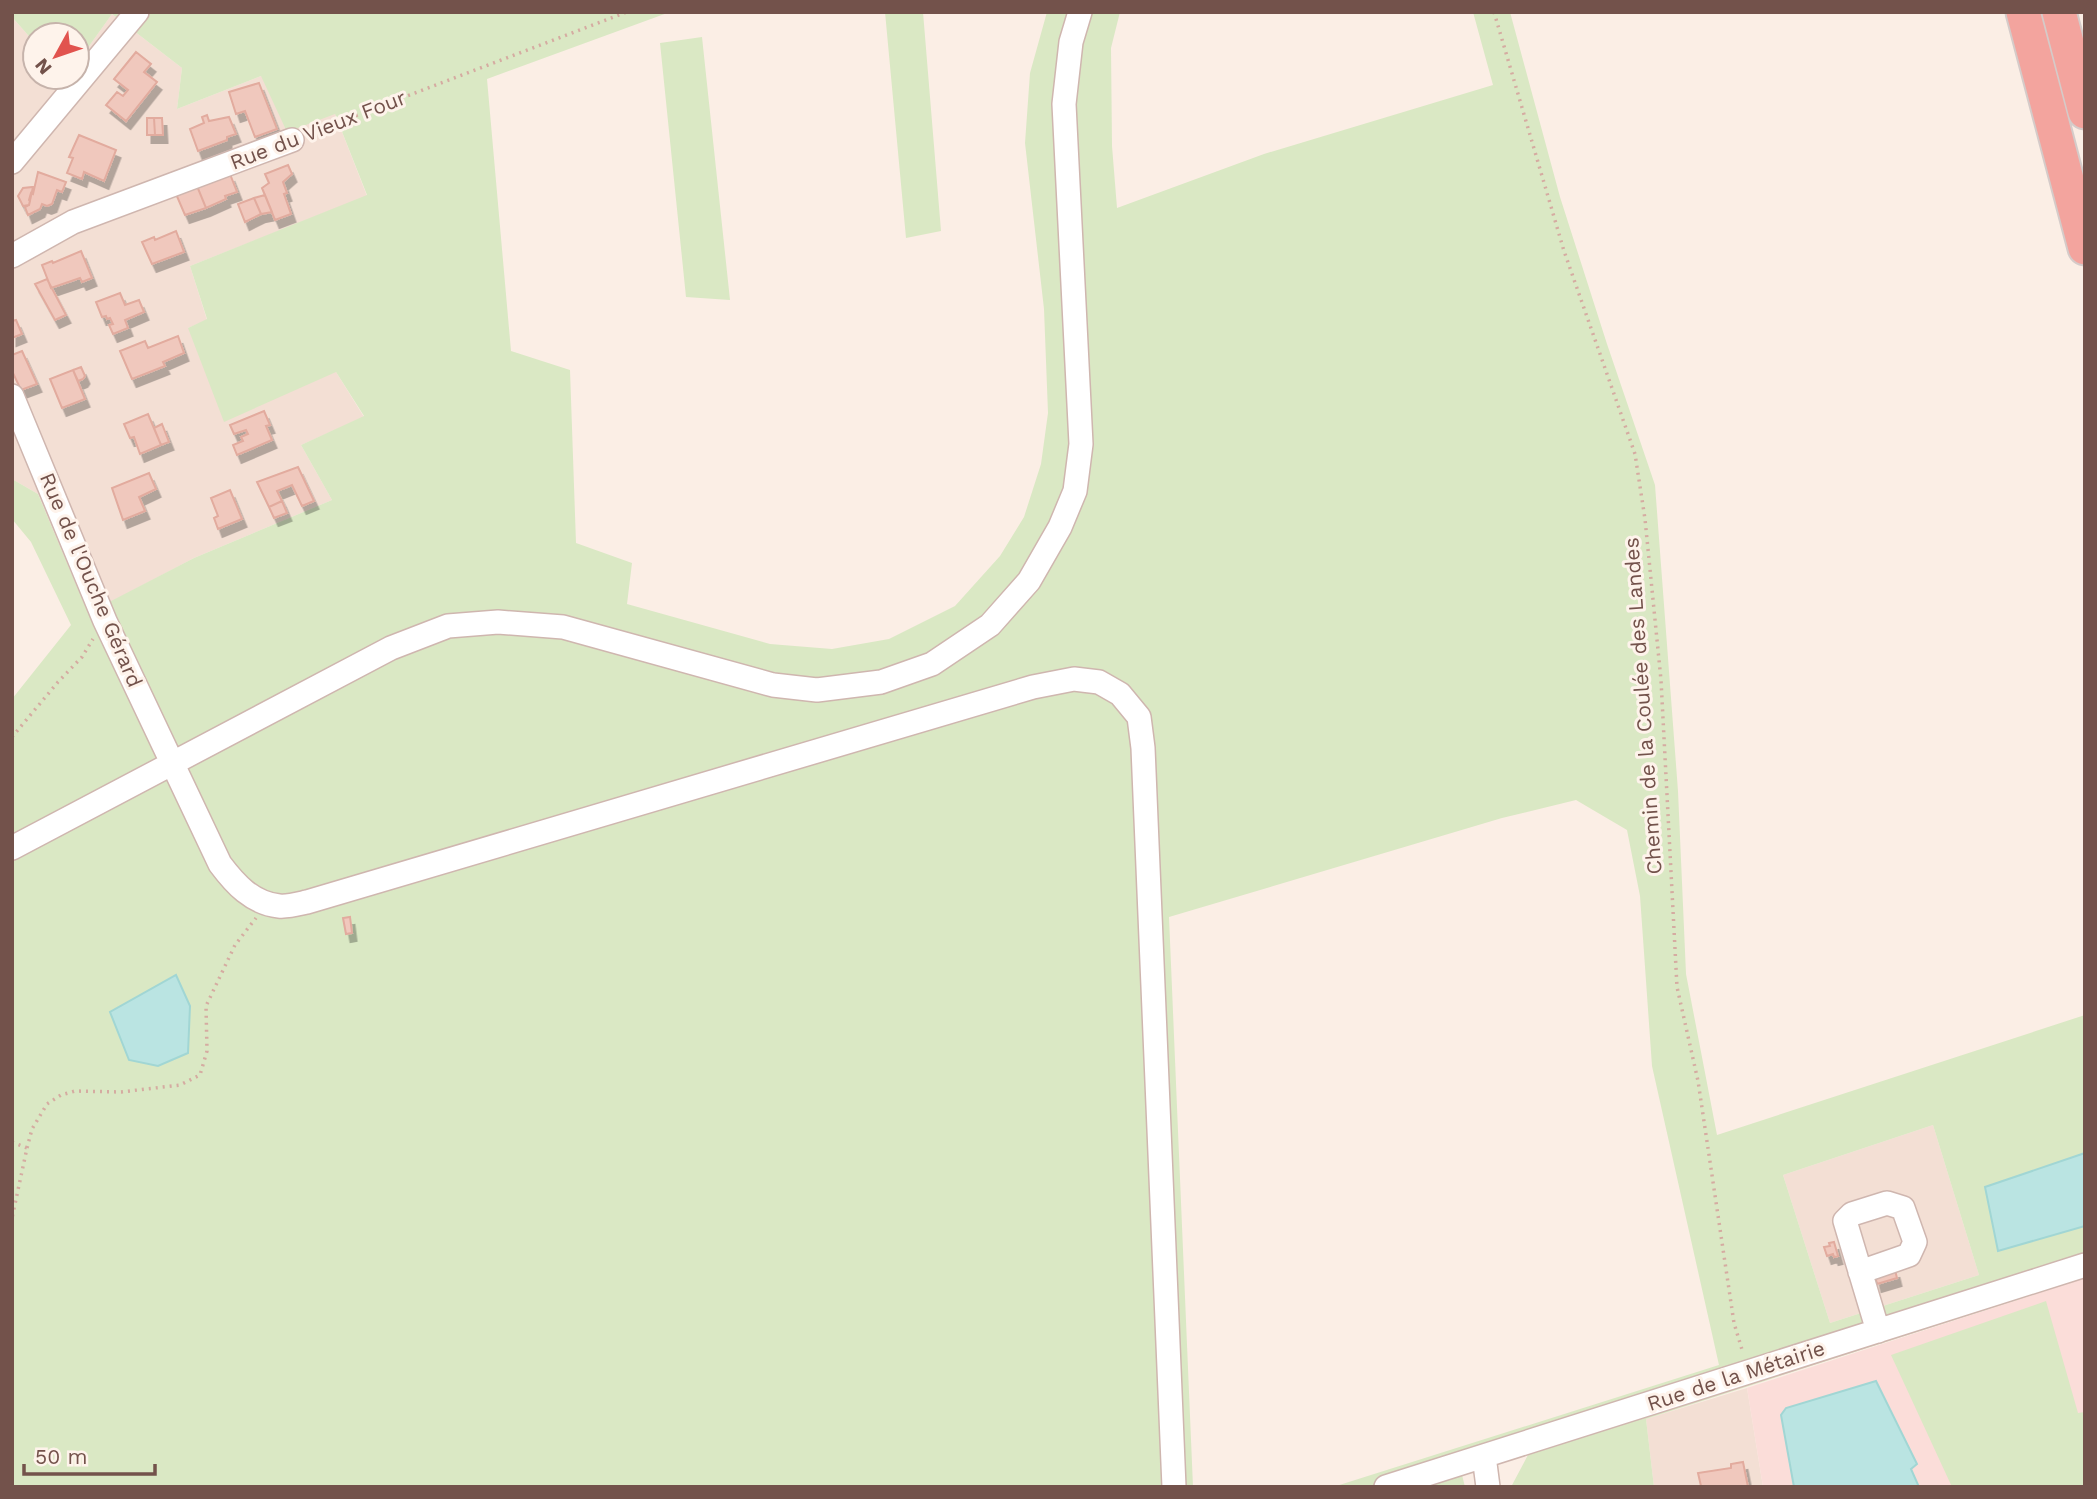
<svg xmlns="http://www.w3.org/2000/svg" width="2097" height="1499" font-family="'Work Sans',sans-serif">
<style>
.residential{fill:#f3dfd4}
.commercial{fill:#fbddd9}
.green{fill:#dae8c4;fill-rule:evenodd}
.water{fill:#bae4e2;stroke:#a1d6d4;stroke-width:2}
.building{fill:#f0c8bd;stroke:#e2ab9e;stroke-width:2;filter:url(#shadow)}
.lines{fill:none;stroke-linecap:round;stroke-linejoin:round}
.minor-casing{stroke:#cfb6af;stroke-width:26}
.highway-casing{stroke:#d5cbc9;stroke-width:37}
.path{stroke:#d5aba1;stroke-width:3.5;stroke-dasharray:2 5;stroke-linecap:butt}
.minor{stroke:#fff;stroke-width:23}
.highway{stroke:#f3a49e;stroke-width:33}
.labels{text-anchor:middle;stroke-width:6;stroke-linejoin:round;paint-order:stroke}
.street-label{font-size:21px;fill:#73524b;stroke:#fef3eb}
</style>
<defs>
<filter id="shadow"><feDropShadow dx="4.5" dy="8" stdDeviation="0" flood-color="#0004"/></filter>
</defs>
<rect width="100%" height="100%" fill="#fbeee5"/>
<path class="residential" d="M112,14L182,68L177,109L261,76L335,114L367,196L190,266L207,320L188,328L336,372L364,417L301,445L332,500L194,558L88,614L38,494L12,479V17L35,43V77L66,78L77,77V63Z
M1933,1125L1979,1275L1830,1323L1783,1175Z
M1747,1388L1763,1487H1654L1646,1419Z"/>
<path class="commercial" d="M2085,1278V1487H1763L1747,1388Z"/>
<path class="green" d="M12,12H670L487,79L511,351L570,370L576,543L632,563L627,604L770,644L832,649L889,639L955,606L1000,556L1024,517L1041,464L1048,413L1044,309L1025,143L1030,73L1047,12H1120L1111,48L1112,146L1117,208L1264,154L1493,85L1473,12H1510L1560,197L1607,344L1655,485L1678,791L1686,974L1717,1135L2085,1015V1153L1985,1187L1999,1251L2085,1226V1278L1646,1419L1654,1487H1511L1529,1453L1461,1471L1465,1487H1333L1719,1365L1652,1066L1640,896L1627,830L1576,800L1502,818L1169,917L1193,1487H12V699L71,625L31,542L12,519V479L38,494L88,613L194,558L332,500L301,445L364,416L336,372L224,422L188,328L207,319L190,266L367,195L335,114L287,132L261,76L177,109L182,68L112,14L77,63V35H35V43L12,17ZM1933,1125L1979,1275L1830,1323L1783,1175Z
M885,12H923L941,231L906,238Z
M702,37L730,300L686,297L660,43Z
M2046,1301L2078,1413L2085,1412V1487H1952L1891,1355Z"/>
<path class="water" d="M176,975L190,1006L188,1053L158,1066L129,1060L110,1012Z
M2085,1153V1226L1998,1251L1985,1187Z
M1876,1381L1917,1464L1911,1469L1919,1487H1794L1781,1415L1786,1408Z"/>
<path class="building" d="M136,52L151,64L144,72L157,82L126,121L106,105L117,92L123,96L128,90L114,79Z
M259,83L277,129L255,137L245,111L236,114L229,92Z
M207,115L209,121L229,117L236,134L227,137V140L198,151L190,129L204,123L202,117Z
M147,118H154L155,135H147Z
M154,118H162L163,135H155Z
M79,135L116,150L104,181L84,172L82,179L67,173L73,158L69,157Z
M288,165L292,174L283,182L287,193L284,194L291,214L275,220L262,188L269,183L265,174Z
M38,172L66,182L62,192L57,190L52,204L47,206L42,204L40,209L28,215L25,207L29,205L30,201L29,200L31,193L33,194Z
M230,174L237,192L225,196L226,199L206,208L197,186Z
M197,186L206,208L185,215L176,194Z
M33,187L29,205L23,206L18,196L23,188Z
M265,195L272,212L261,214L254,198Z
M254,198L261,214L245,222L238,204Z
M176,231L184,252L152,264L142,242L154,237L155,240Z
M81,251L92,278L82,282L80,278L51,288L42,265L52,261L53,263Z
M47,279L66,315L55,320L35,284Z
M120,293L125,305L139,300L144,312L125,320L128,328L113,334L109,325L113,324L110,318L107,319L106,316L102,317L96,302Z
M16,320L22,334L12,338V321Z
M178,336L184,353L163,362L165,366L132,379L120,351L145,341L148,348Z
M22,351L37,384L21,390L12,371V355Z
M81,367L85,376L83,379L78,381L73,370Z
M73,370L85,399L62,408L50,379Z
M264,411L270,425L266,426L272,440L237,455L233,445L243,441L241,437L248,434L246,430L234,434L230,425Z
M148,414L161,445L140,454L134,437L130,438L124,424Z
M162,424L169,442L161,445L154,428Z
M298,467L314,501L302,506L292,485L277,491L282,501L269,507L257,482Z
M149,473L156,489L139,497L145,511L123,520L112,488Z
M230,490L242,519L218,529L214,518L218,516L211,498Z
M282,501L287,513L274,518L269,507Z
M350,917L352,933L346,934L343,918Z
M1834,1242L1838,1256L1834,1257L1833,1254L1827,1256L1824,1247L1830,1246L1829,1243Z
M1895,1270L1897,1278L1877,1284L1875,1276Z
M1743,1462L1748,1487L1701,1486L1698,1473L1731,1468V1464Z"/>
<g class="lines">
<defs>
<path id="minor" d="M12,162L137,12
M12,256L73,222L292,140
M12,396L105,621L220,864C235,884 252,903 279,906C287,907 298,904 307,902L1033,687L1074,679L1099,682L1120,694L1139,717L1143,748L1174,1487
M12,848L391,648L448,626L498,622L563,627L773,685L817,690L881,682L932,664L990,625L1029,581L1060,527L1075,491L1081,444L1064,104L1071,42L1080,12
M1860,1272L1909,1255L1915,1242L1903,1208L1887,1203L1852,1214L1845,1221L1878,1331
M1484,1456L1488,1487
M1386,1487L2085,1265"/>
<path id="highway" d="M2023,12L2085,248
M2059,12L2085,112"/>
</defs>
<use href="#minor" class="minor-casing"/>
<use href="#highway" class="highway-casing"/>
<path class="path" d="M1494,12L1564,251L1635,454L1645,519L1661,680L1677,987L1698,1081L1734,1323L1743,1353
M310,133L627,12
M12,737L58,682L82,657L93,639
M12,1142L27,1148L12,1218
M27,1148L32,1129L47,1104L61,1095L75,1091L121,1092L180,1085L200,1075L207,1051L206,1006L235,945L256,918"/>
<use href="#minor" class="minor"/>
<use href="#highway" class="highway"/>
</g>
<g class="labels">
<g class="street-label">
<text transform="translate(318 130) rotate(-21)" y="7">Rue du Vieux Four</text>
<text transform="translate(91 580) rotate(67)" y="7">Rue de l'Ouche Gérard</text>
<text transform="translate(1643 706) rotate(-94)" y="7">Chemin de la Coulée des Landes</text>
<text transform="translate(1736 1376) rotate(-18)" y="7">Rue de la Métairie</text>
</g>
</g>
<rect width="2097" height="1499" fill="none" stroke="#73524b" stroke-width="28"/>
<g transform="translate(56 56) rotate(230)"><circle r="33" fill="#fef3eb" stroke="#c6b3ab" stroke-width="2"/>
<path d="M0-5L12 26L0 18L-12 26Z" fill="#e1534e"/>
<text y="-10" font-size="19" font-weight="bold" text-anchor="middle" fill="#73524b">N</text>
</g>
<path d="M24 1464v10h131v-10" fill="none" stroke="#73524b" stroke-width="3.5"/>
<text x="35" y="1464" font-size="21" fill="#73524b" stroke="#fef3eb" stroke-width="5" paint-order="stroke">50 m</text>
</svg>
